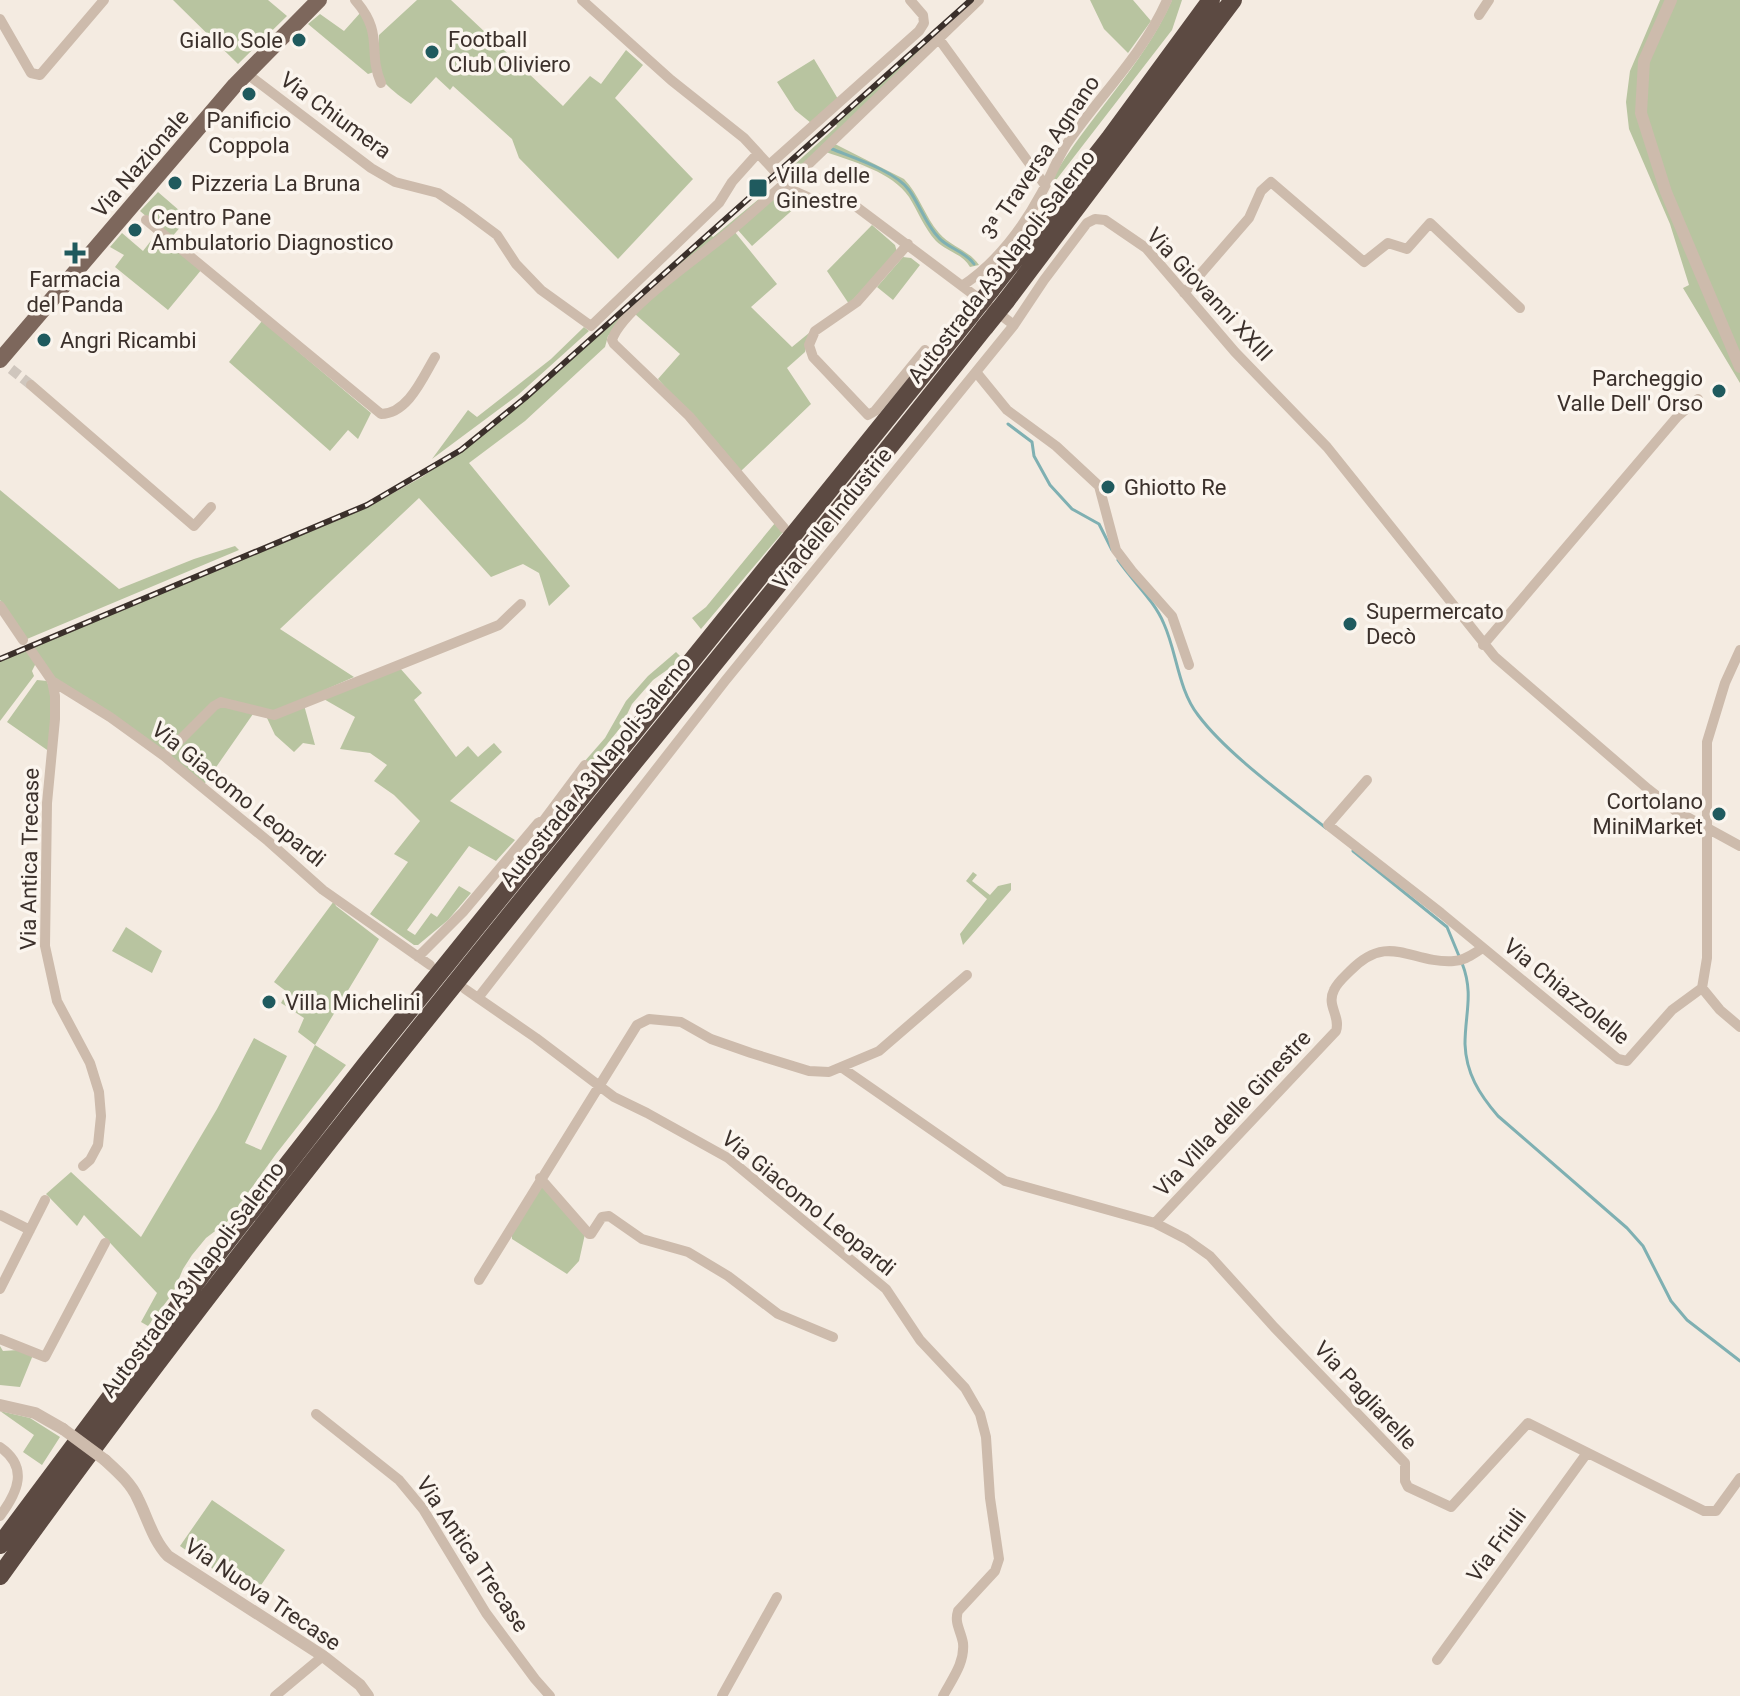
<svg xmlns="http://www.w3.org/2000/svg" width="1740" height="1696" font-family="Roboto,sans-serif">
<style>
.green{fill:#b8c4a0}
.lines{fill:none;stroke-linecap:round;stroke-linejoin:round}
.stream{stroke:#7fb0b2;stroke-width:3}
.minor-tunnel{stroke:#cfc6bd;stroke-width:10;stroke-dasharray:10 5;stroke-linecap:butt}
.minor{stroke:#cdbbac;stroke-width:10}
.tertiary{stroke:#cdbbac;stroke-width:12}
.primary{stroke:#7d675c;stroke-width:16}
.motorway{stroke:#5c4a42;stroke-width:18}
.rail-casing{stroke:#3b302b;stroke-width:6}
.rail{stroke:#fbf5ee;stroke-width:3;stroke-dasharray:9;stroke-linecap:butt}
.tertiary-bridge{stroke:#cdbbac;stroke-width:12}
.motorway-bridge{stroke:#5c4a42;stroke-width:18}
.poi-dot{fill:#1f5a5e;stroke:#fbf5ee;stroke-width:3}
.labels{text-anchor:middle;stroke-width:7;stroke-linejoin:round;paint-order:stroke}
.poi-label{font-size:22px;fill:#3b302b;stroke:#fbf5ee;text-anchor:start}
.street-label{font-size:22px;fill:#3b302b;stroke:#fbf5ee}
</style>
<rect width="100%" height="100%" fill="#f4ebe1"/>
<path class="green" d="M173,0H268L287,16L238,64Z
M417,0H451L563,106L590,76L601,84L626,50L643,65L615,98L693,179L618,259L519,158L512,139L453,86L450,90L436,77L411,104C375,78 378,79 379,35Z
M1090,0H1133L1151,21L1128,53L1104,29Z
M1172,0H1182L1172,30L1053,184L1051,181C1087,118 1144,65 1172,0Z
M1660,0H1740V383L1683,288L1689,285L1670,224L1629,129L1626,102L1630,71Z
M361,12L368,23L374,72L368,74L308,24L320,14L344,31Z
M952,19L954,21L790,179L784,174L837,126L835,123Z
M814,59L838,99L811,123L795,110L777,82Z
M835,144L904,179C919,194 925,217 939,233C951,247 969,250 979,265L970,267C963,254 946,251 936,241C924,228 918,211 909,197C892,172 854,162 826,152Z
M158,192L188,218L171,238L140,211Z
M765,194L766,196L608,336L605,347L525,421L469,463L570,586L549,606L539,573L523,564L491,577L419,498L280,629L354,677L275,712L222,698L163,752L54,678L32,647L335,521L386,497L422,477L502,420L711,235L713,237Z
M780,194L797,206L752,246L737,229Z
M872,225L895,245L897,252L849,304L827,271Z
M734,231L777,284L751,307L792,347L809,333L805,352L787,368L811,404L741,471L658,379L680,354L635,314L657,292Z
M122,233L143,251L157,233L202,269L168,310L115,267L124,255L110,247Z
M903,257L911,258L920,265L893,300L877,287Z
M262,321L371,413L358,439L348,430L330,451L229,362Z
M584,327L589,331L518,395L432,459L468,410L477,417L551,359Z
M0,490L119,589L194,559L235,546L239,550L27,639L0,600Z
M775,523L783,532L701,629L692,618L706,607Z
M27,649L36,663L32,671L34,676L0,721V661Z
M676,652L680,656L674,665L653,680L632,704L621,727L590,765L584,762L605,738L626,701L648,676Z
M399,667L422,693L414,700L456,757L468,746L478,757L494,743L502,752L450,801L515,840L496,861L469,846L407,930L415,935L431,913L437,917L459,886L471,893L448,920L418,945H414L370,914L408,862L394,854L420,821L394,795L374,781L387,765L370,753L340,749L355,717L322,698Z
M37,680L47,681L52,697L50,752L7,722Z
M220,705L253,714L203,786L169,757Z
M304,705L315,745L303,743L294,752L275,735L267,718Z
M973,872L977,875L972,881L990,895L998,886L1011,883V890L963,945L960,934L987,899L966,881Z
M334,901L336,906L379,939L315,1045L346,1065L276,1154L227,1222L206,1238L192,1255L183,1269L173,1293L148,1326L141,1322L157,1293L84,1215L77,1226L46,1194L71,1172L141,1237L217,1109L254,1038L287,1056L245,1143L261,1150L315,1045L298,1032L304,1018L281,1003L287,992L274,982Z
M126,927L162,951L152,973L112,951Z
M540,1188H543L585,1234L579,1261L567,1274L512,1239V1233Z
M0,1346L3,1351L18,1350L33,1355L20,1387L0,1385Z
M0,1411L30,1418L60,1437L42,1465L23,1452L34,1435Z
M212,1500L285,1550L253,1597L180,1546Z"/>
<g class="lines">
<path class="stream" d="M832,149C854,158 895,171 909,190C920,205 926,225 939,238C949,249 965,251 974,264
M1008,424L1032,442L1034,456L1050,485L1072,509L1099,524L1112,550
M1118,560C1133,582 1154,600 1164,624C1177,653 1178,689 1198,715C1227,754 1287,797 1326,828
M1353,851L1447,927L1459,956
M1462,963C1474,994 1465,1013 1465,1044C1466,1073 1479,1094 1498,1116L1627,1228L1643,1246L1671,1301L1687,1320L1740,1361"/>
<path class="minor-tunnel" d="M11,369L31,385"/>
<path class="minor" d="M355,0C385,34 367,51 381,83
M582,0L671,80L744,138L792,190L810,198L842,201L854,205L1014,325
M1479,15L1489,0
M0,19L31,73L40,75L104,0
M939,39L1045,185
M246,73L371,168L395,182L438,193L462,209L497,235L516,264L541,290L591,326L719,203L732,182L758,153
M769,165L919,31L924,23L923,15L910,0
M787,185L979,0
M146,220L381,414C408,414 423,377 435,357
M908,244L857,302L815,331L809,345L813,357L868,415L875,411L925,350
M962,286C995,264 1022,229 1041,194C1050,178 1056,161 1066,145C1099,96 1143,55 1167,0
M1184,293L1249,218L1261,191L1271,182L1364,262L1388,243L1407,249L1430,223L1520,308
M976,372L1007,410L1056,446L1099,486L1116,550L1132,571L1172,616L1189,665
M31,385L194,526L211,507
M784,528L689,416L614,344L612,340C622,308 706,252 734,228C751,214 768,198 785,183
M0,606L23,640
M1483,645L1677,417L1698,399
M30,649L52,681L110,717L164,756L268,841L323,890L430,965
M52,681L55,696V719L47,803L45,946L57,1001L90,1063L99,1092L101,1116L98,1145L90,1160L83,1166
M164,756L214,706L221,702L274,715L499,625L521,604
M1367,780L1328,825L1441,913L1618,1059L1627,1061L1672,1010L1702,988L1707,958V742L1725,683L1740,650
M418,957L463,912L538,823L544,820L585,765
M1702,988L1720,1010L1740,1027
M465,989L536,1038L614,1097L647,1113L728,1158L886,1289L920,1340L965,1388L980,1414L986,1437L990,1498L999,1559L995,1571L958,1611C954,1623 961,1631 963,1643C965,1663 952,1679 943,1696
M478,998L725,681L1014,325L1044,280L1087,223L1095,219L1105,220L1146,248L1235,352L1327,447L1495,657L1648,789L1676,811L1740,846
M841,1067L1005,1181L1155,1223L1186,1239L1210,1256L1274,1327L1405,1463V1481L1408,1487L1451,1507L1528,1423L1704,1511H1716L1740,1478
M540,1178L589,1234H591L602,1217L609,1216L642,1239L688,1252L728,1276L778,1314L833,1337
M0,1215L30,1230
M1155,1223L1336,1031C1341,1016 1326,1006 1334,990C1337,983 1344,977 1350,971C1389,931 1411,964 1454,961C1465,961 1474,953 1483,948
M479,1280L637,1025L649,1019L681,1022L711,1039L751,1053L809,1071L829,1072L879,1051L967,975
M0,1289L45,1200
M0,1339L45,1357L105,1243
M316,1414L399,1480L423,1509L486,1613L535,1679L550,1696
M0,1447C29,1467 18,1492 0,1516
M1437,1660L1587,1453
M275,1696L323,1656
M722,1696L777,1597"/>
<path class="tertiary" d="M1671,0L1644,61L1641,113L1666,192L1740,367
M0,1405L35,1413L63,1429
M105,1460C117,1471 131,1483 138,1499C148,1519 153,1540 168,1556L323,1656L360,1685L368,1696"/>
<path class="primary" d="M0,360L235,85L319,0"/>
<path class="motorway" d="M990,291L1109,139L1211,0
M1006,301L1233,0
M0,1545L212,1261L366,1064L970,316
M0,1576C309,1145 656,743 985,327"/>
<defs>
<path id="rail" d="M0,659L367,505L461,450L525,398L971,0"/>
</defs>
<use href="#rail" class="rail-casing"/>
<use href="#rail" class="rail"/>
<path class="tertiary-bridge" d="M63,1429L105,1460"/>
<path class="motorway-bridge" d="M970,316L990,291
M985,327L1006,301"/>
</g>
<g class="poi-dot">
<circle cx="299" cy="40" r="8"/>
<circle cx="432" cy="52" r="8"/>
<circle cx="249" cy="94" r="8"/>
<circle cx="175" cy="183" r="8"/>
<rect x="748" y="178" width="20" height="20" rx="4"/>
<circle cx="135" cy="230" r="8"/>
<path d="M71 241h8v8h8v8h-8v8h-8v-8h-8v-8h8z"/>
<circle cx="44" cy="340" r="8"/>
<circle cx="1719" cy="391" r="8"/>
<circle cx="1108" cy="487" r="8"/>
<circle cx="1350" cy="624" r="8"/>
<circle cx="1719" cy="814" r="8"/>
<circle cx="269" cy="1002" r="8"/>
</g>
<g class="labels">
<g class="poi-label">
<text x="448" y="47">Football<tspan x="448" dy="25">Club Oliviero</tspan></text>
<text x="283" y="48" text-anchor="end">Giallo Sole</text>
<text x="249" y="128" text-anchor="middle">Panificio<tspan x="249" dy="25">Coppola</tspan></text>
<text x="776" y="183">Villa delle<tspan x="776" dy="25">Ginestre</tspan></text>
<text x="191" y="191">Pizzeria La Bruna</text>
<text x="151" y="225">Centro Pane<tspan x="151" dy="25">Ambulatorio Diagnostico</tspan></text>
<text x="75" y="287" text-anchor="middle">Farmacia<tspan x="75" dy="25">del Panda</tspan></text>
<text x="60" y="348">Angri Ricambi</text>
<text x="1703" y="386" text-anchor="end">Parcheggio<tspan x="1703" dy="25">Valle Dell' Orso</tspan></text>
<text x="1124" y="495">Ghiotto Re</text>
<text x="1366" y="619">Supermercato<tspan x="1366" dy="25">Decò</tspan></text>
<text x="1703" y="809" text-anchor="end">Cortolano<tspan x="1703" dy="25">MiniMarket</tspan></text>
<text x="285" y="1010">Villa Michelini</text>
</g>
<g class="street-label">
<text transform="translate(336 115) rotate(36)" y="8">Via Chiumera</text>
<text transform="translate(1040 157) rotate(-56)" y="8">3ª Traversa Agnano</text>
<text transform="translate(140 163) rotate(-49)" y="8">Via Nazionale</text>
<text transform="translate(1001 266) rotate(-52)" y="8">Autostrada A3 Napoli-Salerno</text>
<text transform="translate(1210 294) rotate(47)" y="8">Via Giovanni XXIII</text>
<text transform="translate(832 518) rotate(-51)" y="8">Via delle Industrie</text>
<text transform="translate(595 771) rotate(-51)" y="8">Autostrada A3 Napoli-Salerno</text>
<text transform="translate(239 794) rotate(39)" y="8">Via Giacomo Leopardi</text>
<text transform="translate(29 859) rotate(-89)" y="8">Via Antica Trecase</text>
<text transform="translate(1567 991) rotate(39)" y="8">Via Chiazzolelle</text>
<text transform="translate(1232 1113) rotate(-47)" y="8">Via Villa delle Ginestre</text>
<text transform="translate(809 1203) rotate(39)" y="8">Via Giacomo Leopardi</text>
<text transform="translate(192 1279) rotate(-53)" y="8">Autostrada A3 Napoli-Salerno</text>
<text transform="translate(1366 1395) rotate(47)" y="8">Via Pagliarelle</text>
<text transform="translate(1496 1545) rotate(-54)" y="8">Via Friuli</text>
<text transform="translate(473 1554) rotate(56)" y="8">Via Antica Trecase</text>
<text transform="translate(263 1594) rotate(34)" y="8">Via Nuova Trecase</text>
</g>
</g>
</svg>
